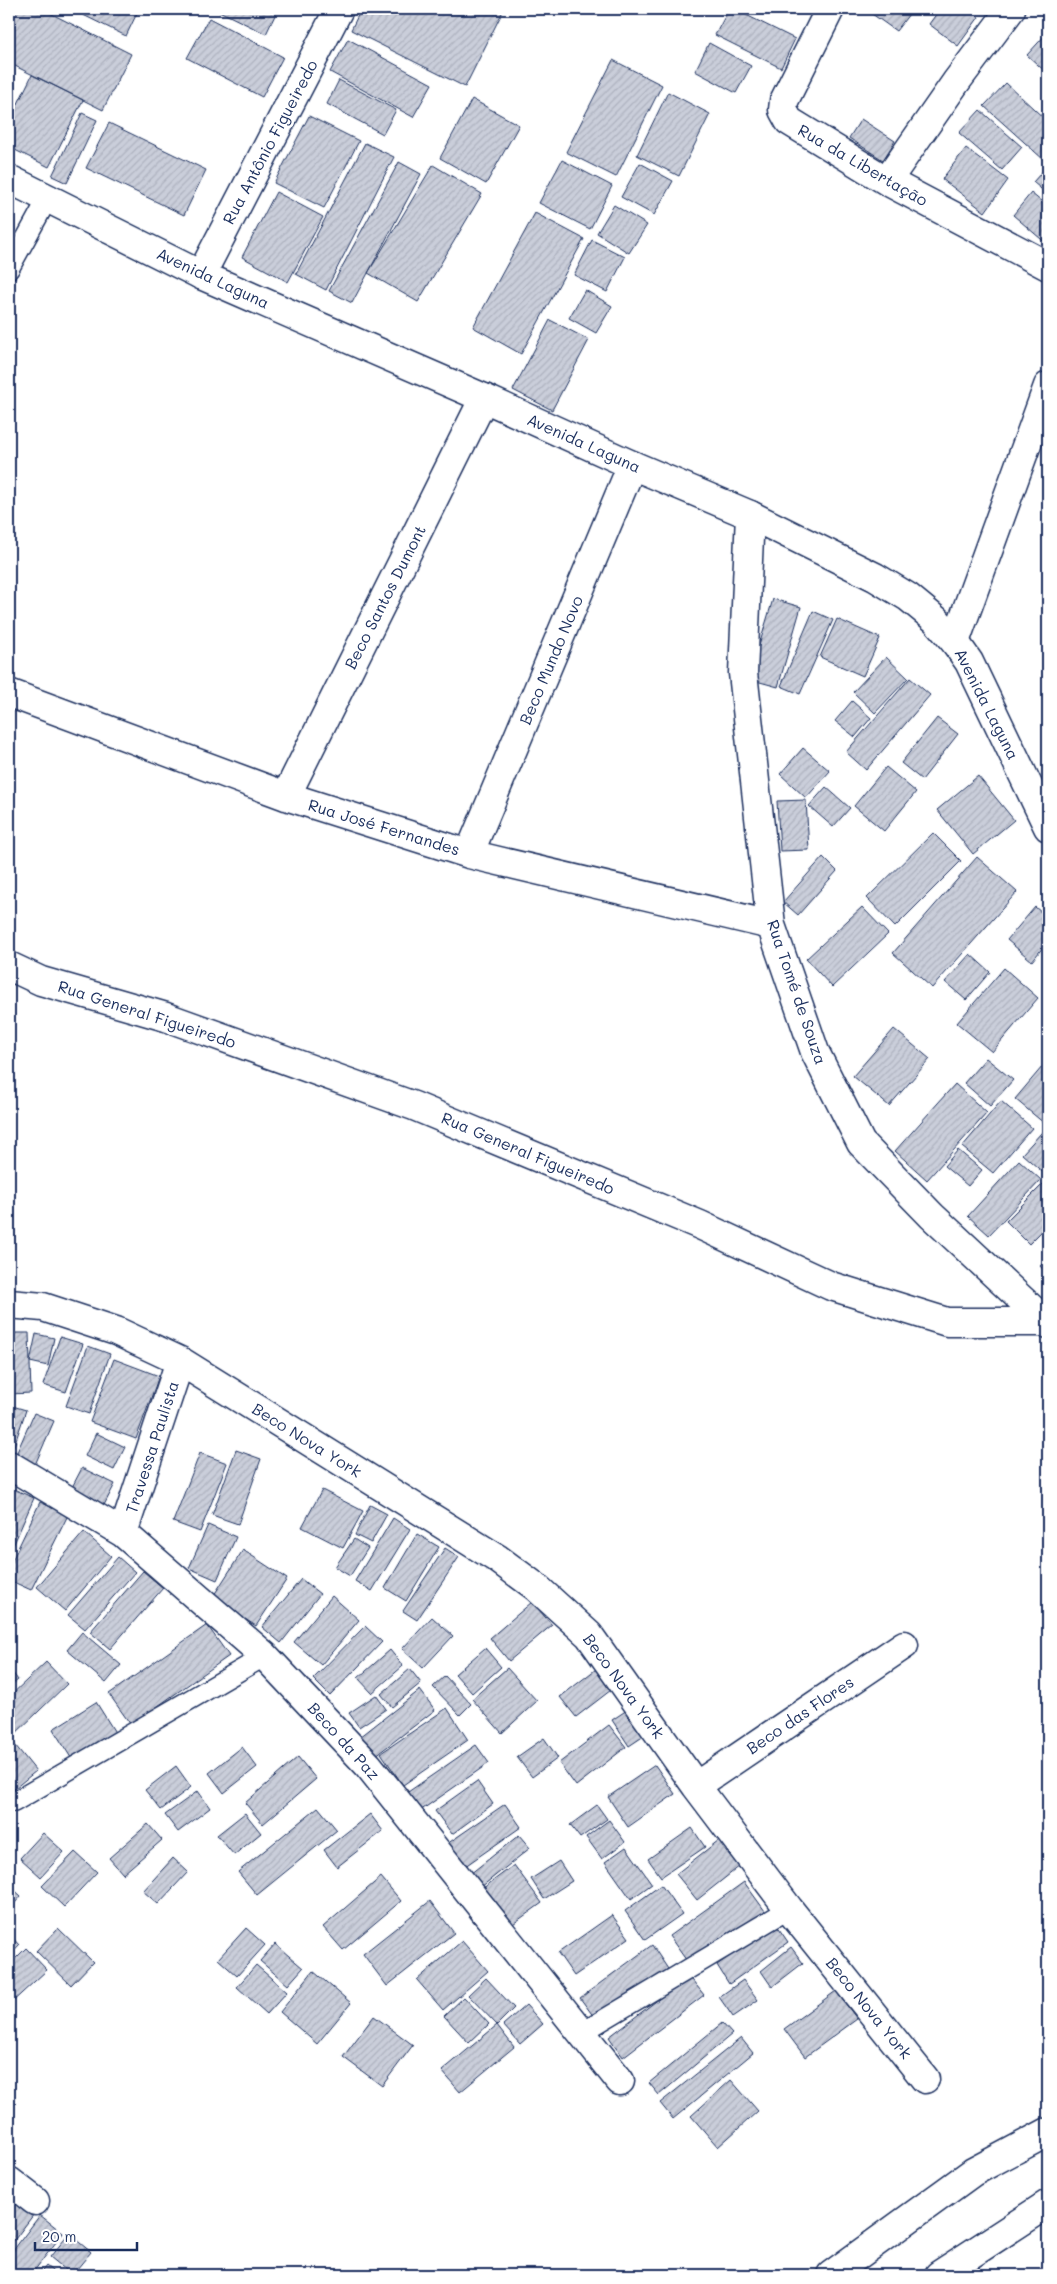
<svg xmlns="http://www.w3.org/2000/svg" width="1057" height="2284" font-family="Mali,sans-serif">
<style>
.building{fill:url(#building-hatch);stroke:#1b2f5e}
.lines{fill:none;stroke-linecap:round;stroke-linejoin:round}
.service-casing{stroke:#1b2f5e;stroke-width:22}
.minor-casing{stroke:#1b2f5e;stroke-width:31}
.secondary-casing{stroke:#1b2f5e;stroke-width:31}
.trunk-casing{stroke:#1b2f5e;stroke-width:31}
.service{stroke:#fff;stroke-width:19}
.minor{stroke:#fff;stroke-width:28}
.secondary{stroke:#fff;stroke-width:28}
.trunk{stroke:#fff;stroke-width:28}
.labels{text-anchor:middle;stroke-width:5;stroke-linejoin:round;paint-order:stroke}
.street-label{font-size:16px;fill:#1b2f5e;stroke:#fff}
</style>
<defs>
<pattern id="building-hatch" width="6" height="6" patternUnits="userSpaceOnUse" patternTransform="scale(1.25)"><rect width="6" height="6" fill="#caceda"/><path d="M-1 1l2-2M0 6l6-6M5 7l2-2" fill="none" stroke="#adb1be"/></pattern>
</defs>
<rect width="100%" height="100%" fill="#fff"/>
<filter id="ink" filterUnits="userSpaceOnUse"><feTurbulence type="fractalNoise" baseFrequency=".02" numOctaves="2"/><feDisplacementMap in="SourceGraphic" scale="10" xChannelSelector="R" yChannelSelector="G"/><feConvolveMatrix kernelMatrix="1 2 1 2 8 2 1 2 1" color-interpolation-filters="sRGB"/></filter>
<g filter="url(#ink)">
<path class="building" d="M9,9H42L131,54L103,110L9,63Z
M71,9H139L126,36Z
M215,9H278L266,34Z
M361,9H504L465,87L351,30Z
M729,9H734L795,39L781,68L715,35Z
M865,9H913L896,31Z
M940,9H968L979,17L958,46L929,24Z
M209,18L283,57L262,97L187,58Z
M1048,32V74L1027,55Z
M348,39L432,84L413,117L330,72Z
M709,43L751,66L736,93L695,71Z
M613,60L662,85L616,177L566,152Z
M32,75L83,100L49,167L9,147V122Z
M339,80L396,110L383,134L327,104Z
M1006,83L1048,122V156L1044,160L984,106Z
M668,92L710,114L679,176L637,155Z
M472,99L519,125L486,184L440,158Z
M980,110L1022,147L1002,170L959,133Z
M82,113L97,120L67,183L52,176Z
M309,116L359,141L324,208L274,183Z
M861,119L895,141L883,160L849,138Z
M109,123L206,170L184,215L86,168Z
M365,143L394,157L326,290L296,274Z
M966,148L1008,180L985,212L942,179Z
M562,160L612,186L590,229L539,203Z
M399,162L421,174L352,303L329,291Z
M640,163L673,181L654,215L621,197Z
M433,165L482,194L418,302L368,273Z
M1048,165V195L1033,182Z
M276,192L323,217L288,282L242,257Z
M1031,193L1048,207V245L1013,215Z
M614,205L647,225L629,253L597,233Z
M535,213L584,239L521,354L473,327Z
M592,240L625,257L607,292L574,275Z
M585,290L612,306L596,333L569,318Z
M550,320L589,340L552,410L513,390Z
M773,599L801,607L778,687L749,679Z
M813,611L833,620L800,694L781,686Z
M837,619L880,638L863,676L820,657Z
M886,657L908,678L875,713L853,692Z
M910,678L930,695L866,770L846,752Z
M852,701L871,718L855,737L835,721Z
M937,718L958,734L922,780L901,763Z
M803,748L830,771L806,798L780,774Z
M886,767L916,792L884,831L854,806Z
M978,776L1014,820L973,854L937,810Z
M826,787L850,808L833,827L809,806Z
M806,800L809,850L780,851L777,801Z
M933,833L961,861L895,927L867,898Z
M823,857L837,871L798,915L783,902Z
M977,857L1017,892L932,988L893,953Z
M862,907L888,934L832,987L806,959Z
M1035,907L1048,918V941L1032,961L1007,940Z
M970,954L990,972L966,1000L945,982Z
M1004,968L1038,998L992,1052L957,1023Z
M894,1029L930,1059L889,1106L853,1076Z
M986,1058L1013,1080L990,1106L964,1083Z
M1048,1060V1121L1045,1124L1015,1099Z
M955,1084L987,1113L927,1180L895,1151Z
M1001,1101L1032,1128L993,1173L962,1147Z
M1042,1132L1048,1138V1172L1046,1175L1022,1154Z
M958,1150L982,1170L968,1186L944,1166Z
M1019,1160L1041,1180L989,1235L968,1216Z
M1048,1179V1225L1029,1244L1006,1221Z
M1048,1258V1275L1040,1266Z
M9,1333H29L31,1393L9,1394Z
M36,1334L54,1338L48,1366L30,1362Z
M60,1337L83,1344L66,1392L43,1385Z
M88,1346L110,1354L89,1414L66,1406Z
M114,1359L159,1376L136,1439L90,1422Z
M9,1405L26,1410L12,1452L9,1450Z
M34,1413L54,1421L34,1467L14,1459Z
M96,1433L125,1447L114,1470L85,1456Z
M236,1450L261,1459L238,1524L212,1515Z
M200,1453L227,1463L200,1532L173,1522Z
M82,1468L115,1484L102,1509L69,1493Z
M9,1487L34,1498L9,1555Z
M322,1490L363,1511L343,1548L302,1527Z
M40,1502L68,1515L31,1590L9,1580V1567Z
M370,1505L387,1514L371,1543L355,1535Z
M393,1518L410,1529L372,1591L355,1581Z
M208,1525L236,1537L217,1580L189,1568Z
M84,1532L111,1556L65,1611L37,1587Z
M417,1534L439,1547L406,1601L385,1588Z
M354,1539L368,1548L350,1576L335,1567Z
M445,1548L459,1557L417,1620L403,1611Z
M243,1550L287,1579L256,1626L212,1598Z
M118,1557L135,1572L85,1629L68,1615Z
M143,1571L163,1588L110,1649L90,1632Z
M301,1579L320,1594L281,1643L262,1627Z
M332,1596L359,1620L321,1665L294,1642Z
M532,1602L552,1625L509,1661L490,1638Z
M432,1617L453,1636L423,1668L402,1649Z
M207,1625L229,1656L131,1725L109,1694Z
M365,1626L382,1642L330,1696L313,1679Z
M82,1632L121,1665L106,1683L67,1650Z
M485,1648L501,1667L472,1693L455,1674Z
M390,1650L403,1666L372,1693L358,1678Z
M46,1662L67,1684L11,1738L9,1736V1697Z
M600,1666L615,1687L576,1717L560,1697Z
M9,1668L18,1680L9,1687Z
M507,1668L537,1701L502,1733L472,1699Z
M410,1669L421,1683L392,1707L381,1694Z
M445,1676L471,1704L460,1715L433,1687Z
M420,1690L435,1710L375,1756L360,1737Z
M376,1695L386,1709L359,1727L349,1713Z
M96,1702L116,1734L73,1761L53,1729Z
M447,1708L468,1740L403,1785L381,1753Z
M630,1708L647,1734L629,1746L612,1720Z
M609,1725L626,1747L576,1786L559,1763Z
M544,1738L558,1758L532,1777L517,1757Z
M11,1740L36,1771L9,1793V1742Z
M476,1745L489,1763L420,1811L408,1792Z
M242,1747L257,1767L224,1793L209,1773Z
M298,1757L316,1779L263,1824L245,1803Z
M655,1765L675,1794L628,1827L608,1797Z
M176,1766L191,1787L161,1810L145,1790Z
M477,1781L493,1804L452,1834L435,1811Z
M198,1791L210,1808L178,1832L165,1815Z
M505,1804L521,1827L461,1869L444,1846Z
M597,1805L607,1819L580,1838L570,1825Z
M318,1807L337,1830L257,1895L238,1872Z
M245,1813L261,1833L234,1855L217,1835Z
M370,1814L383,1831L337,1867L324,1850Z
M609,1820L625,1842L602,1859L586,1837Z
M148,1824L162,1840L123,1874L109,1858Z
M692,1828L705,1847L661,1877L648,1859Z
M43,1833L64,1852L41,1877L20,1858Z
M519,1835L530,1848L476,1891L465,1878Z
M719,1840L740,1866L697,1900L676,1874Z
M626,1847L652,1884L631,1899L605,1862Z
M75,1852L97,1872L64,1907L42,1886Z
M173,1858L188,1872L158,1904L143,1891Z
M559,1861L572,1881L544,1899L531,1879Z
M514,1865L542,1903L506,1929L478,1892Z
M381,1877L401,1901L343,1950L323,1927Z
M744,1882L765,1911L689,1964L669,1936Z
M9,1885L21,1896L9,1910Z
M661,1885L682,1914L645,1940L625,1911Z
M430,1901L454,1933L387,1986L363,1954Z
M612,1915L629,1938L574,1976L558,1953Z
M775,1923L788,1942L729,1984L717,1965Z
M58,1928L93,1962L71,1985L36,1951Z
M246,1928L265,1945L237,1976L218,1959Z
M9,1934L19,1945L9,1956Z
M462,1941L488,1971L443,2010L417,1980Z
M275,1944L303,1968L288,1985L260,1961Z
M652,1945L668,1969L597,2021L580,1998Z
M791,1947L803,1963L772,1987L761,1971Z
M26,1948L47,1970L9,2005V1965Z
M256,1965L287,1992L267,2014L237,1987Z
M313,1971L351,2003L317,2044L280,2012Z
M689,1976L704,1995L623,2057L609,2037Z
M486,1978L514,2008L497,2025L468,1995Z
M743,1980L758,2000L733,2017L719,1997Z
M836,1991L857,2019L805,2057L784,2029Z
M464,1997L489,2024L469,2043L444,2016Z
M526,2005L543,2024L520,2044L503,2025Z
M374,2016L413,2045L382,2086L343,2057Z
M722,2023L732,2034L659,2095L649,2083Z
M497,2025L514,2047L460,2092L442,2071Z
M741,2038L753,2053L673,2119L660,2103Z
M731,2080L758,2111L718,2147L691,2116Z
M17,2195L37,2210L9,2247V2205Z
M40,2215L63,2233L31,2275H9V2256Z
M69,2234L91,2252L72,2275L50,2257Z
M46,2266L57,2275H39Z"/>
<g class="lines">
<defs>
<path id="service" d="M9,269L48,198
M14,1802L265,1656
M583,2032L789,1909"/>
<path id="minor" d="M830,9L784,101L783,110L789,121L887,181L1048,266
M887,181L956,82L1011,9
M201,275L339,9
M750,515L743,673L771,925L815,1052L861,1143L932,1216L1048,1324
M955,642L1048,386
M9,693L286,796L469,854L771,925
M286,796L484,398
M469,854L632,465
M9,966L41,981L166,1017L414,1106L700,1225L831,1286L947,1322H1047
M9,1304L43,1307L116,1331L180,1361L498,1559L536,1587L589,1635L696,1786L789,1909L925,2079
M9,1465L123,1533L265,1656L368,1765L620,2081
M123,1533L180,1361
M696,1786L904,1645
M9,2181L35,2201"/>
<path id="secondary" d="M9,179L201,275L484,398L632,465L750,515L875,577L908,597L936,620L955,642L969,662L1048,827"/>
<path id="trunk" d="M831,2275L973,2172L1048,2132
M939,2275L1048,2204"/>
</defs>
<use href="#service" class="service-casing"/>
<use href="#minor" class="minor-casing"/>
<use href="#secondary" class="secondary-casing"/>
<use href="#trunk" class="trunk-casing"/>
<use href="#service" class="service"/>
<use href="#minor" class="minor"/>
<use href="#secondary" class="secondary"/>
<use href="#trunk" class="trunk"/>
</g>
</g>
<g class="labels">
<g class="street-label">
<text transform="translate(270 142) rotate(-62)" y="6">Rua Antônio Figueiredo</text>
<text transform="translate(863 165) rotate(30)" y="6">Rua da Libertação</text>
<text transform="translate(213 278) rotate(25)" y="6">Avenida Laguna</text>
<text transform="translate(584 443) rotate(24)" y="6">Avenida Laguna</text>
<text transform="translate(385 597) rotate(-63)" y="6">Beco Santos Dumont</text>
<text transform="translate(551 660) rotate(-67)" y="6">Beco Mundo Novo</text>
<text transform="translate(987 704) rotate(63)" y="6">Avenida Laguna</text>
<text transform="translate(384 827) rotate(17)" y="6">Rua José Fernandes</text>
<text transform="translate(797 992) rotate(71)" y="6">Rua Tomé de Souza</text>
<text transform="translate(147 1014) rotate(18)" y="6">Rua General Figueiredo</text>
<text transform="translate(528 1153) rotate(23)" y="6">Rua General Figueiredo</text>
<text transform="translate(307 1440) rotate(32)" y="6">Beco Nova York</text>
<text transform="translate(152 1447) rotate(-72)" y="6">Travessa Paulista</text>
<text transform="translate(624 1686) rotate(54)" y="6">Beco Nova York</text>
<text transform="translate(800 1715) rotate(-34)" y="6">Beco das Flores</text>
<text transform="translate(344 1741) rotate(48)" y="6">Beco da Paz</text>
<text transform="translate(869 2008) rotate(51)" y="6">Beco Nova York</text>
</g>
</g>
<rect width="1057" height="2284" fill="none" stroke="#fff" stroke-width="30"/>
<rect x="15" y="15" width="1027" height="2254" fill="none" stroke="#1b2f5e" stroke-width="2" filter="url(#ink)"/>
<path d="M35 2242v8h102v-8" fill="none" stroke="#1b2f5e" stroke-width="2.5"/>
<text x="42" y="2242" font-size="15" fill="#1b2f5e" stroke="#ffffff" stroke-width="4" paint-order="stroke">20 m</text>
</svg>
